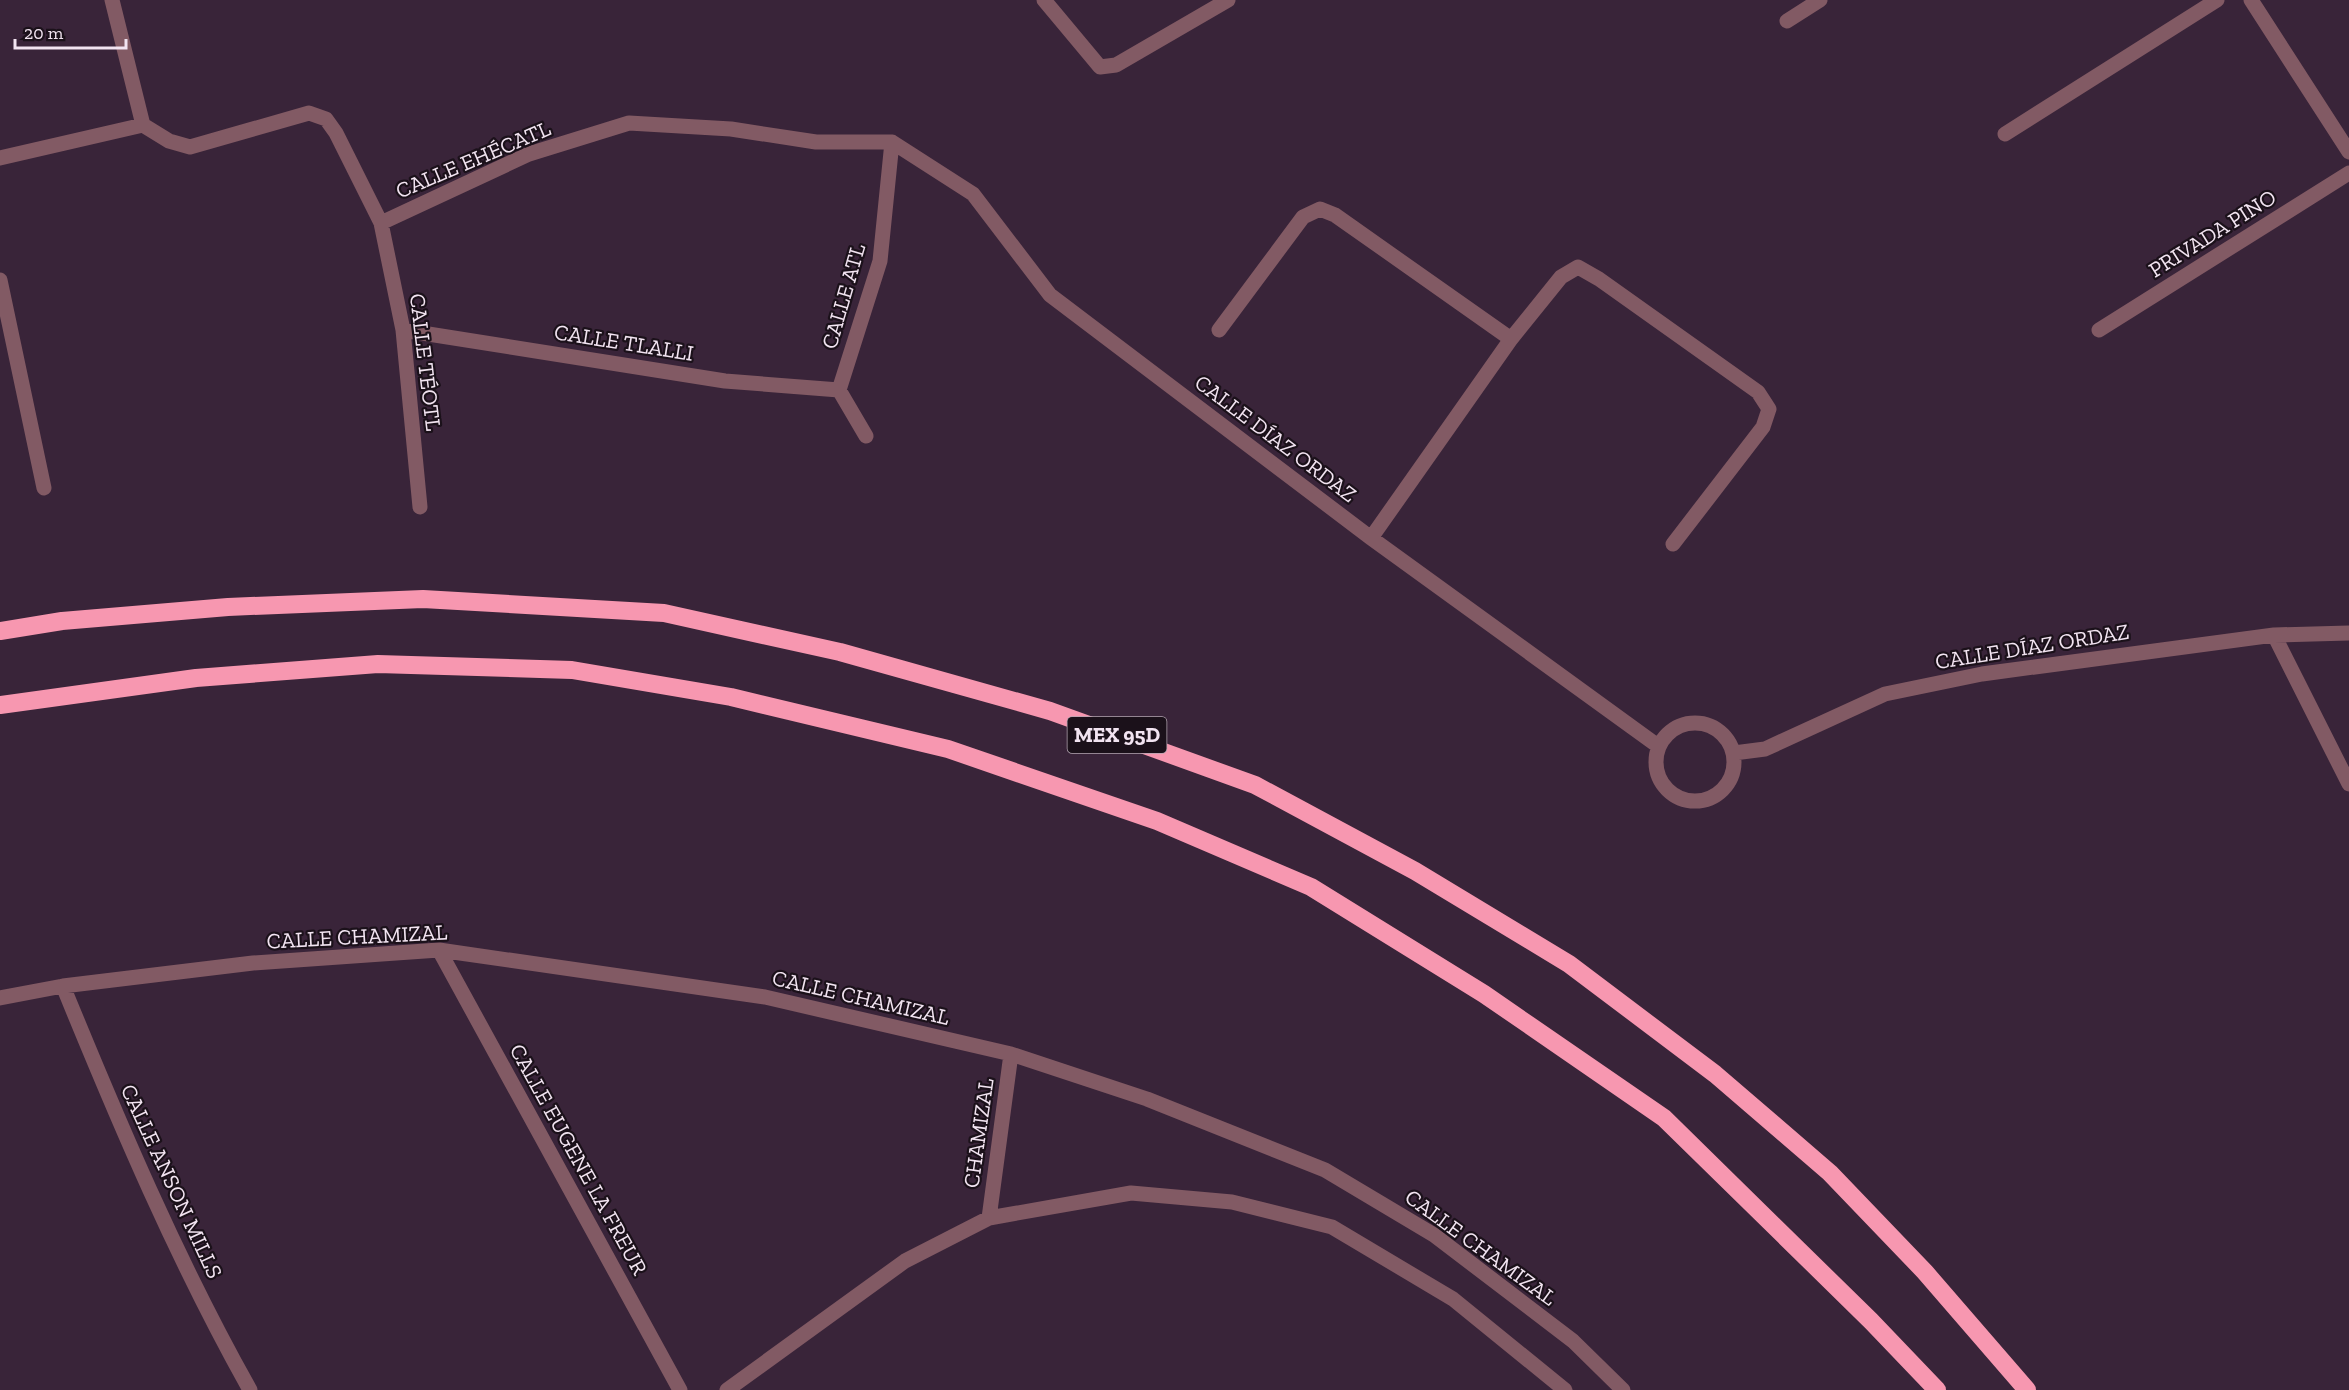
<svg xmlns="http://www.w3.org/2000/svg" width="2349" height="1390" font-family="'Zilla Slab',serif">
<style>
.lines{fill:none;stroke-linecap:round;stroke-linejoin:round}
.minor{stroke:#825a64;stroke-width:15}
.motorway{stroke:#f797b0;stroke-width:18}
.labels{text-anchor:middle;stroke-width:4.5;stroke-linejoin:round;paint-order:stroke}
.shield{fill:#1b111a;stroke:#b2a5b0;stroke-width:1.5}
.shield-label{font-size:21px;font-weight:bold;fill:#f2e4f1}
.street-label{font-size:22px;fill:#f2e4f1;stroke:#1b111a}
</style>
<rect width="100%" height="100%" fill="#392439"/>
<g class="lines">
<path class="minor" d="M112,0L143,125
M1044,0L1100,67L1116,65L1228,0
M2251,0L2349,152
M1787,21L1820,0
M143,125L169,141L190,147L309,113L326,119L336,133L381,223L403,330L420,507
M2005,134L2217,0
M892,142L973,194L1050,295L1371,538L1658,746
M0,158L143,125
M381,223L529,154L629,123L731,129L816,142H892
M0,280L44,488
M403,330L725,381L839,390
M1219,330L1303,217L1320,209L1335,215L1511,339
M2099,330L2349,173
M839,390L880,261L892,142
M839,390L866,436
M1371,538L1511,339L1561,277L1578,267L1599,279L1758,392L1769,409L1763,427L1673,544
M2274,635L2349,784
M1656 762a39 39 0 1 1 78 0a39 39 0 1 1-78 0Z
M1734,753L1765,749L1885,694L1982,674L2274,635L2349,633
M439,950L680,1390
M63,986C119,1123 177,1260 250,1390
M0,998L63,986L253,963L439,950L765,997L1011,1054L1147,1099L1325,1170L1434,1235L1573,1341L1623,1390
M989,1218L1011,1054
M727,1390L905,1261L989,1218L1131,1193L1232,1202L1332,1227L1453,1299L1565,1390"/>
<path class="motorway" d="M0,631L62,621L228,607L423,599L664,613L840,652L1050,711L1255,785L1415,871L1569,964L1715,1074L1830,1173L1925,1272L2027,1390
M0,705L196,678L378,664L572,670L731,697L948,749L1157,821L1311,887L1484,994L1664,1118L1871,1321L1937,1390"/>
</g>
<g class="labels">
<rect class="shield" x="1067.5" y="717" width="99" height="36" rx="4.5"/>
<g class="shield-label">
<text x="1117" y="742">MEX 95D</text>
</g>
<g class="street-label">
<text transform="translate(473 159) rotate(-23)" y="8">CALLE EHÉCATL</text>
<text transform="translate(2212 233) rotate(-32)" y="8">PRIVADA PINO</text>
<text transform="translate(843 296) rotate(-74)" y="8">CALLE ATL</text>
<text transform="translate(624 342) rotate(9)" y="8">CALLE TLALLI</text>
<text transform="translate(426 362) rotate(83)" y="8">CALLE TÉOTL</text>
<text transform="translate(1276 438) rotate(37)" y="8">CALLE DÍAZ ORDAZ</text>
<text transform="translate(2032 646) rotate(-9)" y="8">CALLE DÍAZ ORDAZ</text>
<text transform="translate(357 936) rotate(-3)" y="8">CALLE CHAMIZAL</text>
<text transform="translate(861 997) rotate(13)" y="8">CALLE CHAMIZAL</text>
<text transform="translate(978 1133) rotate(-82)" y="8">CHAMIZAL</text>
<text transform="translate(579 1159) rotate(61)" y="8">CALLE EUGENE LA FREUR</text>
<text transform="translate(172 1181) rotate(65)" y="8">CALLE ANSON MILLS</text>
<text transform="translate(1481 1247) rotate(36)" y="8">CALLE CHAMIZAL</text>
</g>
</g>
<path d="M15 39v9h111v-9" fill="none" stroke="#f2e4f1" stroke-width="3"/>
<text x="24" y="39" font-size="18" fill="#f2e4f1" stroke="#1b111a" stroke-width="4.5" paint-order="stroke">20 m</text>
</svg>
